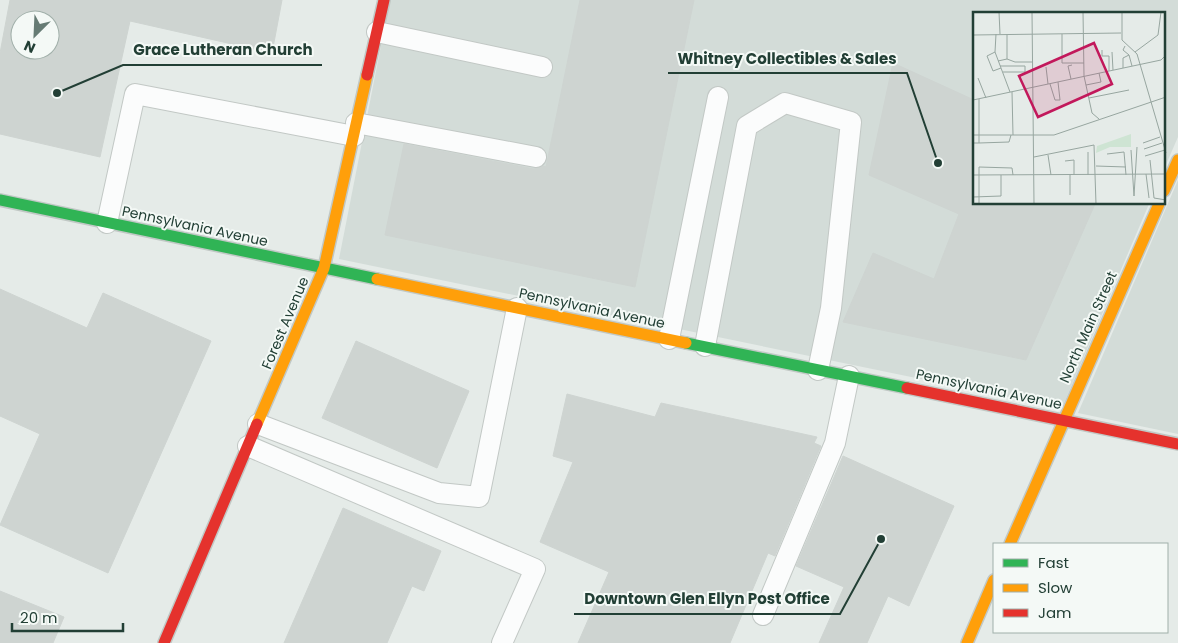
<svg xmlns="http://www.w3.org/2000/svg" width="1178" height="643" font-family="Poppins,sans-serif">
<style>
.built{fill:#d3dcd8}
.building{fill:#ced4d1;stroke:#ced4d1;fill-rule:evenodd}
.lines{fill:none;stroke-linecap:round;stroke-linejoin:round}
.lane-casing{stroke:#c2c8c5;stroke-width:22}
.fast-casing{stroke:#c1c8c5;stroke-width:14}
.slow-casing{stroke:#c1c8c5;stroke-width:14}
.jam-casing{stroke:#c1c8c5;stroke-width:14}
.lane{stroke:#fbfcfc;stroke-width:20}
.fast{stroke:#30b455;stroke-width:11}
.slow{stroke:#ff9f0a;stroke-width:11}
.jam{stroke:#e5322d;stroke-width:11}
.labels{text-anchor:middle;stroke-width:4;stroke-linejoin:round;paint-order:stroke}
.street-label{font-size:14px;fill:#223f35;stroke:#f4f9f6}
.inset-road{fill:none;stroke:#97a6a0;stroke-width:1}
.view{fill:#c2185b;fill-opacity:0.15;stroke:#c2185b;stroke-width:2.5}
.inset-edge{fill:none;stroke:#223f35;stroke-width:2.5}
.leader{fill:none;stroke:#223f35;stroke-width:2}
.callout-dot{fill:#223f35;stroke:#f4f9f6;stroke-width:2}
.callout-label{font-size:15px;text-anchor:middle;font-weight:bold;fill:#223f35;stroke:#f4f9f6;stroke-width:4;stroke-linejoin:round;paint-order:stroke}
</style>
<rect width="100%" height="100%" fill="#e5ebe8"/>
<path class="built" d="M390,0H1178V137L1164,169V14H974V204H1149L1062,408L339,259Z
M1178,180V434L1078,413Z"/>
<path class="building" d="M10,0H282L272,53L130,21L100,157L0,134V53ZM20,20H50V50H20Z
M580,0H694L635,287L385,235L404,144L534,169L539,168L543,166L546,167Z
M893,63L974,100V204H1095L1026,360L843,322L873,253L934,279L959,214L869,175Z
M0,289L87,328L103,293L211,341L108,573L0,525L40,434L0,416Z
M356,341L469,391L437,468L322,418Z
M567,394L655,417L661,403L817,437L814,443L821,446L775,556L768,553L730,643H578L609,572L540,542L573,462L553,456Z
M843,456L954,506L909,606L888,596L867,643H819L844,587L796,566Z
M343,508L441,551L424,591L412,586L387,643H284Z
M0,591L64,617L53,643H0Z"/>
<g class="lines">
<defs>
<path id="lane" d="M377,32L542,67
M356,123L536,157
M107,223L135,94L354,136
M669,339L718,97
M705,346L747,126L785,103L851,122L831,308L818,370
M258,424L439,493L479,497L517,308
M248,446L535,569L502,643
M763,615L835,443L849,376"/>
<path id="fast" d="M0,200L377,279
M686,343L907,388"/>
<path id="slow" d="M1164,191L1178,160
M377,279L686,343
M257,424L324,268L367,75
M1010,544L1159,204
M967,643L994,580"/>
<path id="jam" d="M367,75L384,0
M907,388L1178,444
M164,643L257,424"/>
</defs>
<use href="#lane" class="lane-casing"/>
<use href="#fast" class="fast-casing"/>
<use href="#slow" class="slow-casing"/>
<use href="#jam" class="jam-casing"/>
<use href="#lane" class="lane"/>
<use href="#fast" class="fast"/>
<use href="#slow" class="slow"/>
<use href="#jam" class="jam"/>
</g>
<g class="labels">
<g class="street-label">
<text transform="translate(195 226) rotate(12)" y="5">Pennsylvania Avenue</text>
<text transform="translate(592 308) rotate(12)" y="5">Pennsylvania Avenue</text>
<text transform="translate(285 323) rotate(-67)" y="5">Forest Avenue</text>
<text transform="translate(1088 327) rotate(-66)" y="5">North Main Street</text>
<text transform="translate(989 389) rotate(12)" y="5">Pennsylvania Avenue</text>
</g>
</g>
<g transform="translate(973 12)">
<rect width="192" height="192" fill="#e5ebe8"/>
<path d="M158,122V135H137L123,141L124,134Z" fill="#cee4d3"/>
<path class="inset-road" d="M26,0L27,22M59,0L61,192M110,0L111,64L119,101L126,107M149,0V28L164,42L193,141M23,22L22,40L37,80M89,22V51H111M0,23L148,21M152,34L150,38L156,43L159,54M129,38V44H136V59M22,40L14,44L20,59L28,56M139,40L140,58M162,40L185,23L188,0M34,47L42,50H60M25,49L34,47V22M27,54H52V60H30M73,55L75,72M150,56V46L156,43M5,66L13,86M98,67L95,54L99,53M77,72L82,88H87L85,70M113,73L128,70L126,61M39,80L40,123M116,86L156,78M0,88L188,48L193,43M0,123H81L193,85M0,131H6V87M6,131L36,130L38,123M170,131L187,125M171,137L189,131M158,138L161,184L164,135M115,140V163M134,142L151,140L153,163M75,143L78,163M172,144L192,138M61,145L121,133L123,192M177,148L181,186L193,188M92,149L101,148V163M123,154L153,155M173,162L176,186M0,163L193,162M97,163V183M0,185L28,184V163M6,192V155L39,156L40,163"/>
<path class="view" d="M121,31L139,72L65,105L46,64Z"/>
<rect width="192" height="192" class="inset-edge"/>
</g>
<path class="leader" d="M57 93L123 65H322M938 163L907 73H668M881 539L840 614H574"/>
<g class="callout-dot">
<circle cx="57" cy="93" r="5"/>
<circle cx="938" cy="163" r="5"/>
<circle cx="881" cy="539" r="5"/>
</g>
<g class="callout-label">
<text x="223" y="55">Grace Lutheran Church</text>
<text x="787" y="64">Whitney Collectibles &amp; Sales</text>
<text x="707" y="604">Downtown Glen Ellyn Post Office</text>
</g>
<rect x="993" y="543" width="175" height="90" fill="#f4f9f6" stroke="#a0afa9"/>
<rect x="1003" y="559" width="25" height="8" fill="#30b455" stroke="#a0afa9"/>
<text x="1038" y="568" font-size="15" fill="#223f35">Fast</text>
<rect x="1003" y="584" width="25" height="8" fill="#ff9f0a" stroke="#a0afa9"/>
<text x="1038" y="593" font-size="15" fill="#223f35">Slow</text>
<rect x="1003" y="609" width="25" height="8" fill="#e5322d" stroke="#a0afa9"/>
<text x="1038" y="618" font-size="15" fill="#223f35">Jam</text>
<g transform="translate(35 35) rotate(204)"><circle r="24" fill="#f4f9f6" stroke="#a0afa9"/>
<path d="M0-4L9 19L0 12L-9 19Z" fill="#667b74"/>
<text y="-8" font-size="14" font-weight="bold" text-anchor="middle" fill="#223f35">N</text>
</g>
<path d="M12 623v8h111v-8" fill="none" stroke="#223f35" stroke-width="2.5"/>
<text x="20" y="623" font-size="15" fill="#223f35" stroke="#f4f9f6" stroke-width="4" paint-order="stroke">20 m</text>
</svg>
